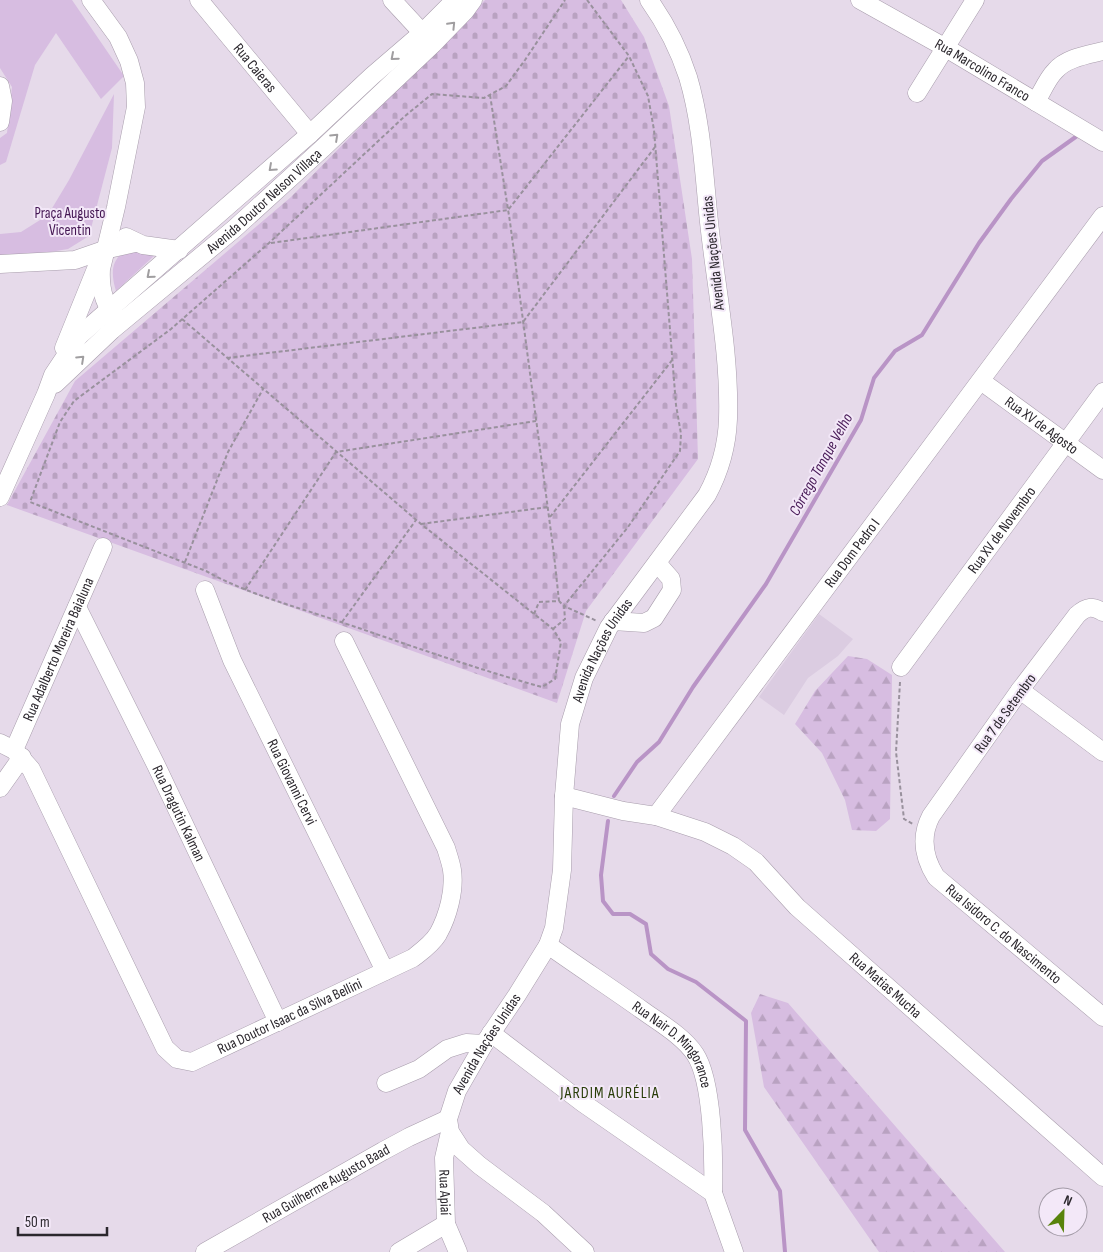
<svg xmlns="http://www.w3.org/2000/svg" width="1103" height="1252" font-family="'Sofia Sans Condensed',sans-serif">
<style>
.built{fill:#dbcce1}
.forest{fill:url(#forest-firs)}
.cemetery{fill:url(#cemetery-stones)}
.park{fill:#d7bde1}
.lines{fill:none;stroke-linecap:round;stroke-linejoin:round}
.stream{stroke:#b994c6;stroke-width:4}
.minor-casing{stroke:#a89dac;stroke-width:19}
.path{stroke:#99919d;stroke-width:2;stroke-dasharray:4 2.5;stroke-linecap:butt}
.minor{stroke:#fff;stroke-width:18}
.oneway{stroke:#a09ea0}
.labels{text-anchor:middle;stroke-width:4;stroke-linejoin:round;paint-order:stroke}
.street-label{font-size:15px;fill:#2b272d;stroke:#f3e8f8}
.park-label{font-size:15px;fill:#441653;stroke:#f3e8f8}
.water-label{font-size:16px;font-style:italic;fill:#481a57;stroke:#f3e8f8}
.neighbourhood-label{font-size:16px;letter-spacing:1px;fill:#293d09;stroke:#f3e8f8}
</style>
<defs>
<pattern id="forest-firs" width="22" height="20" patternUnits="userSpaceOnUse" patternTransform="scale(1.25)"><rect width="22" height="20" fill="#d7bde1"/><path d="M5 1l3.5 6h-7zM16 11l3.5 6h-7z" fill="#b9a2c1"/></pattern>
<pattern id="cemetery-stones" width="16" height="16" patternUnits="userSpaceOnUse" patternTransform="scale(1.25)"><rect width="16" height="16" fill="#d7bde1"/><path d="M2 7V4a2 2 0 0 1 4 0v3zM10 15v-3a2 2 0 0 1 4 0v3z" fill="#b9a2c1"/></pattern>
</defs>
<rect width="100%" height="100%" fill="#e6daea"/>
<path class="built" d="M819,614L853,639L838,656L808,678L784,715L759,697Z"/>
<path class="forest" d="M848,656L867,659L892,675L890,819L876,831L852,830L845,800L822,753L795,724L815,691Z
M760,994L788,1003L1005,1252H879L764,1087L751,1013Z"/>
<path class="cemetery" d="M485,0H621L644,37L669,106L692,259L698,459L586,611L557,703L7,505L75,381L291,197Z"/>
<path class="park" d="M0,0H72L124,76L101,99L56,33L35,65L6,162L0,165V138L7,133L12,87L0,68Z
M114,94L112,148L89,236L68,249L26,256L0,258V234L21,232L48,215L69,180Z
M132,247L156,254L116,291C110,271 111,257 132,247Z"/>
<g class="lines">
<path class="stream" d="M614,796L637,762L659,742L693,687L766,584L861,420L874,378L895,351L922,335L979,243L1011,199L1042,161L1077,136
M608,821L601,875L603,901L613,914H630L646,924L651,954L668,969L696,982L746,1021L745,1130L780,1191L785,1252"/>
<defs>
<g id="minor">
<path d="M91,0L118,37L129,61L135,83L136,107L116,207L101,269C100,286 103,304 116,317"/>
<path id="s1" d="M199,0L310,134"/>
<path d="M392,0L429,40"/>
<path id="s2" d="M860,0L946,48L1103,142"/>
<path d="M0,86L3,101L0,122"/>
<path d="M917,93L975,0"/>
<path d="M1036,102C1042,92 1047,79 1055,71C1066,58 1087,55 1103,51"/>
<path d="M126,237L143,245L179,250"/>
<path d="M0,264L75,260L104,250L135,243"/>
<path d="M64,348L98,264"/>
<path id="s3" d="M981,381L1103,470"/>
<path id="s4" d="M55,384L112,330L234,229L323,148L433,44L465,11L473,0"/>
<path d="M0,497L46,394L53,375L79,336L310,134L372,76L422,33L455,0"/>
<path id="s5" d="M205,590L232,660L385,971"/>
<path id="s6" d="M77,607L156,765L278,1022"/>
<path id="s7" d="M1103,612C1092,606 1087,606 1077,615L1020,690L931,816C920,837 924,858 936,877L1103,1017"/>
<path d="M613,621L644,623L654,618L672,590L671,579L657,563"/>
<path id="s8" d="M901,667L1103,392"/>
<path d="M1020,690L1103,752"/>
<path id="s9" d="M0,743L14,750L31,769L165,1048L177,1059L192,1062L413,958C422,951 432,944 438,934C448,916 455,890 452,870C451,863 448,855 446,848L344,641"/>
<path id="s10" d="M14,750L103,547"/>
<path d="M0,788L22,757"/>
<path id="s11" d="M564,796L623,811L656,816L705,832L733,846L756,862L797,907L1103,1177"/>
<path id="s12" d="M656,816L1103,216"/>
<path id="s13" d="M548,945C579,967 611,988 642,1010C660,1023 683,1036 695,1054C713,1081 714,1159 713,1193"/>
<path d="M491,1033L583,1103L713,1193L734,1252"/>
<path d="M386,1083L419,1069L447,1049L466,1043L484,1044"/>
<path id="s14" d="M450,1132L444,1158L446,1224L458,1252"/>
<path id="s15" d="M205,1252L383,1151L409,1137L448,1119"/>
<path d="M399,1252L446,1224"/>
<path id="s16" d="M585,1252L543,1213L479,1165L461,1149L450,1132L448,1119L457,1091L484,1044L517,995L548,945L554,928L562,870L564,796L570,724L584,678L609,627L707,495C720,471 727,446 728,419C730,356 717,293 710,231C704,180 703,127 688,77C679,49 666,24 649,0"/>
</g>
</defs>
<use href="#minor" class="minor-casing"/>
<path class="path" d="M587,0L629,56L648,96L654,130L676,405L681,434L680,451L628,527L564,606L597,621
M490,95L510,222L554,555L559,601
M271,243L508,210L629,56
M182,319L421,524L553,629L561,642L555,679L542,687C473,668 406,644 338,621C294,606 247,594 206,571L30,502L60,422L74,401L171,329L269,243L405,116L432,94L484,98L506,86L525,60L565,0
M227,358L523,322L655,147
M550,517L673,359
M421,524L548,507
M185,562L228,452L263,389
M245,590L336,452L536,421
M534,614L539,602L559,601L564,606L565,619L553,629
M342,622L416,520
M900,682L896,752L904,819L913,824"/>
<use href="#minor" class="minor"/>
</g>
<defs><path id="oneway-chevron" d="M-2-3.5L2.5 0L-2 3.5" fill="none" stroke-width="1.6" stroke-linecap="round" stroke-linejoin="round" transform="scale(1.25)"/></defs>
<g class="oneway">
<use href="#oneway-chevron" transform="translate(452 25) rotate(-46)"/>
<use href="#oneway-chevron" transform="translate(394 57) rotate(139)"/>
<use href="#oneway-chevron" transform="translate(335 137) rotate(-43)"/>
<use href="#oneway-chevron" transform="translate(272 168) rotate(138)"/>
<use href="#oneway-chevron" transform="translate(150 275) rotate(139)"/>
<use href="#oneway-chevron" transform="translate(81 359) rotate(-43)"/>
</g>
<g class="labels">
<g class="street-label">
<text dy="5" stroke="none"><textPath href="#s1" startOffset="88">Rua Caieras</textPath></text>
<text dy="5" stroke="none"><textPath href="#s2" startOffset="141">Rua Marcolino Franco</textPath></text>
<text dy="5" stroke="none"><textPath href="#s4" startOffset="278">Avenida Doutor Nelson Villaça</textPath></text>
<text transform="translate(713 253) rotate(-96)" y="5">Avenida Nações Unidas</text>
<text dy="5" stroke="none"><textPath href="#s3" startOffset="75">Rua XV de Agosto</textPath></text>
<text dy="5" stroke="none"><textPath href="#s8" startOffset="170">Rua XV de Novembro</textPath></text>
<text dy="5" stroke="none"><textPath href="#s12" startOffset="328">Rua Dom Pedro I</textPath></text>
<text dy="5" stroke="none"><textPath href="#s10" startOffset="110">Rua Adalberto Moreira Baialuna</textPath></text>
<text dy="5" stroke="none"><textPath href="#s16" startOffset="700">Avenida Nações Unidas</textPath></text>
<text transform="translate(1005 713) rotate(-54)" y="5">Rua 7 de Setembro</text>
<text dy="5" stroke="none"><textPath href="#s5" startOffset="211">Rua Giovanni Cervi</textPath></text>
<text dy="5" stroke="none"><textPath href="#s6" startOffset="230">Rua Dragutin Kalman</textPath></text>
<text dy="5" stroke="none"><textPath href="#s7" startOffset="430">Rua Isidoro C. do Nascimento</textPath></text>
<text dy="5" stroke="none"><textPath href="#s11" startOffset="384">Rua Matias Mucha</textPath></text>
<text dy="5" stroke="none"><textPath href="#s9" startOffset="490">Rua Doutor Isaac da Silva Bellini</textPath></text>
<text dy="5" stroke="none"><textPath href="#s16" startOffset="280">Avenida Nações Unidas</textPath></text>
<text dy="5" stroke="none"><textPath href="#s13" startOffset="162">Rua Nair D. Mingorance</textPath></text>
<text dy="5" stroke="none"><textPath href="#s15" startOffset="139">Rua Guilherme Augusto Baad</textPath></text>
<text dy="5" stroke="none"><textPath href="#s14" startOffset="61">Rua Apiaí</textPath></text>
</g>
<g class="park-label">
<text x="70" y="218">Praça Augusto<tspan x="70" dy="17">Vicentin</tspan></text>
</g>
<g class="water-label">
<text transform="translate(820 464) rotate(-61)" y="6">Córrego Tanque Velho</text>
</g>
<g class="neighbourhood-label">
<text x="610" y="1098">JARDIM AURÉLIA</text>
</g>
</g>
<g transform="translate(1063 1212) rotate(23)"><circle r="24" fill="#f3e8f8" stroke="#a39ba7"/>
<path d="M0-4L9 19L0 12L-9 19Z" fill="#58830c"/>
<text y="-8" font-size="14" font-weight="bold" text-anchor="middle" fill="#2b272d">N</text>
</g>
<path d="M18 1227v8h89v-8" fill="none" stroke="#2b272d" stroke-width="2.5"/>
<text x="25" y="1227" font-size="15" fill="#2b272d" stroke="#f3e8f8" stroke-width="4" paint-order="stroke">50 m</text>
</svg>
